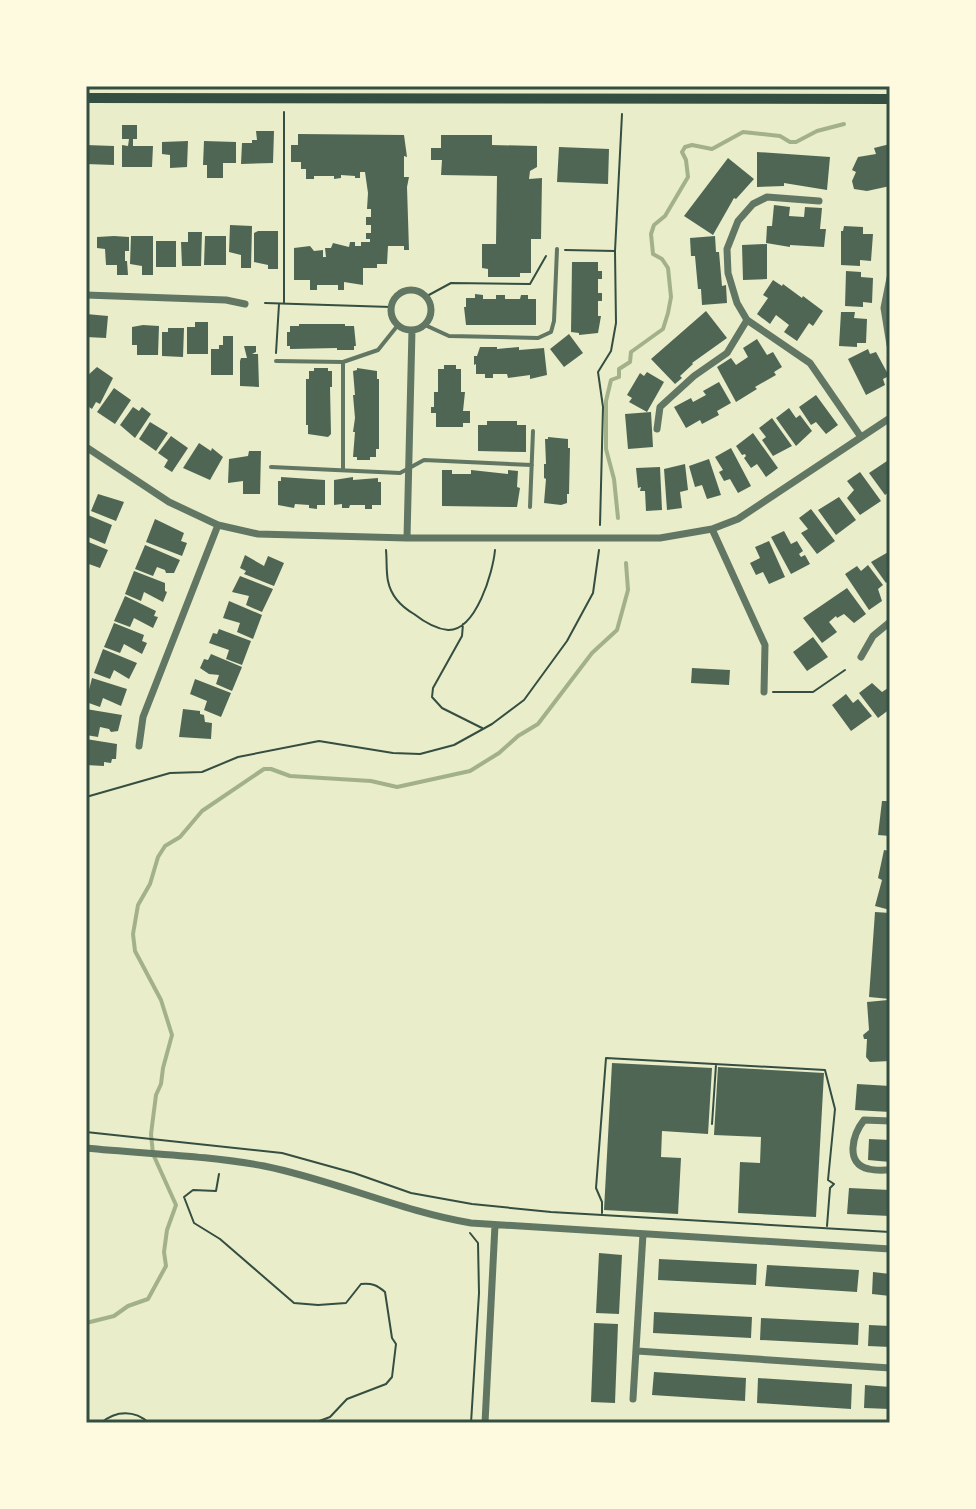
<svg xmlns="http://www.w3.org/2000/svg" width="976" height="1509" font-family="'DM Sans',sans-serif">
<style>
.lines{fill:none;stroke-linecap:round;stroke-linejoin:round}
.stream{stroke:#a3b18a;stroke-width:4}
.building{fill:#4f6655}
.path{stroke:#344e41;stroke-width:2}
.service{stroke:#617663;stroke-width:4}
.minor{stroke:#617663;stroke-width:7}
.secondary{stroke:#344e41;stroke-width:10}
.neatline{fill:none;stroke:#344e41;stroke-width:3}
</style>
<rect width="100%" height="100%" fill="#e9edc9"/>
<g class="lines">
<path class="stream" d="M618,518L614,479L606,449V401L611,380L619,377V369L630,362L631,352L663,329L668,313L671,297L668,268L662,259L653,254L651,234L654,225L665,216L688,177L686,160L682,152L685,147L692,145L712,149L743,132L780,136L790,142H796L817,131L844,124
M86,1323L114,1316L128,1306L148,1299L166,1266L164,1252L167,1230L176,1205L153,1154L151,1134L156,1095L161,1084L163,1068L172,1035L161,1000L135,951L133,934L138,905L150,884L158,857L165,846L180,837L202,811L264,769H271L290,776L371,781L397,787L470,771L499,753L518,736L538,724L592,653L617,630L628,590L626,563"/>
</g>
<path class="building" d="M122,125H137V139H133V146H153L152,167H122V145L128,146L129,139H122Z
M256,131H274L273,163L241,164L242,143H252V140H257Z
M298,134L404,135L407,157L404,156V177H409L407,187L409,250H404V246H388L387,264H377V268H363V285L344,282V290H338V285H317V290H310V280H294V248L310,246L314,251L323,250V257H326L325,248H331L333,243L349,247L350,242H355V246H361V242H370V239H366V233H371V225H366V217H371V209H367L368,193L365,172H360V178H355V176L341,175V178L334,179V176H314V179H306V169H301V162H291V145H298Z
M441,135H492V145L537,146V167L530,171L529,179L542,178L541,239H531V273H520V277H488V269L482,268V244H496L497,176L441,175L442,160H431V148H441Z
M188,141L187,167L170,168V155L162,154V142Z
M204,141L236,142V163H223V178H207V165H203Z
M890,144V186L867,191L854,189L852,181L856,172L852,170L858,157L876,154L874,148Z
M86,145L114,146V165L86,164Z
M559,147L609,149L608,184L557,182Z
M757,152L830,157L827,190L784,183V186L757,187Z
M728,158L754,179L736,199L734,198L713,235L684,216Z
M774,205L790,207L789,216L804,217L805,207L822,208L820,229H826L824,247L790,245V247L766,243L767,226H772Z
M230,225L252,226L251,268H241V255L229,252Z
M844,226L863,227V234H873L871,261L860,260V266L841,265V231H843Z
M258,231H278V269H268V265L254,262V233Z
M188,232H202L201,266H182L181,242H188Z
M114,236L129,237V251H125V261H127L128,275H117V265H106L105,249L97,248V237Z
M131,236H153V275H142V266L130,264Z
M205,236H226V265H204Z
M715,236L716,252H719L722,286L726,285L727,303L702,305L701,289H698L695,256H691L690,238Z
M156,241H176V267H156Z
M767,244V279L743,280L742,245Z
M572,262H598V271H602V279H598V293H602V301H598V316H601L598,333L579,335V333L571,332Z
M846,271L861,272V277L873,278L872,303L863,302V307L845,306Z
M773,280L782,286L783,284L802,298L803,296L823,311L813,326L809,323L797,341L784,332L789,325L776,315L770,324L757,314L768,298L763,295Z
M475,294L483,295V299H496V295H505V299H520L521,295H528V299H536V325H466L464,307H466V298H475Z
M706,311L727,338L692,363L693,364L680,376L682,378L675,384L651,359Z
M841,312H855L854,318L867,319L866,343H857V347L839,346Z
M86,314L108,316L106,338L86,337Z
M195,322H208V354H187V327H195Z
M299,324H345V326H354L356,346H354V350H337V348L290,349V346H287V332H290V326H299Z
M143,325L159,326L158,355H137V345H132V327Z
M168,328H184L183,357L162,356V332H168Z
M569,334L583,353L564,367L550,349Z
M223,336H233V375H211V349H219V345H223Z
M757,339L767,355L773,352L782,367L774,372L776,375L755,387L757,389L736,402L717,367L731,358L736,365L748,357L743,348Z
M244,346H256V352L252,354H258L259,387L240,386V361L241,358H247Z
M480,347H497V349L519,347V350L544,348L547,375L530,379V375L508,378L507,374H493V378H485V374H476V364L474,365V356H477Z
M868,349L870,354L876,352L889,376L883,379L885,385L866,395L848,359Z
M444,365H456V369H461V392H465L463,411H470V423H463V427H436V413H431V407H434V392H438V369H444Z
M97,367L113,378L100,404L96,402L92,409L86,405V377Z
M314,368H328V371H332V387H330L331,434L328,437L308,434V425H306V379H309V371H314Z
M357,368L377,371V379H379V449H376V457H370V460H357V457H353L355,432H353L355,418L353,395H355L353,371L357,370Z
M647,372L664,382L647,412L629,402L632,398L627,395L640,373L644,376Z
M719,382L731,403L717,411L719,415L702,424L700,420L686,428L674,407L691,398L693,402L706,395L703,391Z
M114,388L131,400L115,424L97,412Z
M816,395L838,425L826,434L816,422L811,425L799,407Z
M133,407L139,411L142,407L151,414L135,438L120,425Z
M789,408L796,418L800,415L812,431L796,446L776,418Z
M651,412L653,447L628,449L625,414Z
M772,418L792,446L773,456L762,440L766,437L759,428Z
M487,421H517V425H526V452L478,451V425H487Z
M150,422L168,433L156,451L139,439Z
M753,433L778,468L766,477L757,464L751,468L744,458L746,456L745,454L742,455L736,446Z
M171,436L188,448L172,472L164,467L168,460L158,453Z
M548,437L568,439V448H570L569,494H567V503L561,505L544,503L546,479L544,478V464H546L545,439H548Z
M199,443L211,451L212,448L223,457L210,480L183,468Z
M731,448L751,486L738,493L730,479L724,481L719,472L723,470L715,457Z
M249,451H261L260,494H243V481L228,483L229,459L248,456Z
M709,459L721,495L707,499L702,485L695,487L689,466Z
M890,459V491L885,495L869,473Z
M685,464L688,490L680,492L682,508L667,510L664,469Z
M660,467L662,510L646,511L645,491H640L641,487L638,488L636,468Z
M442,470H452V474H471V470L508,474V470L518,471L517,487L520,488L517,507L442,506Z
M860,472L881,501L860,515L847,498L854,490L847,481Z
M281,477L325,480V505H317V509L309,508V505L295,504L294,508L278,505V481H281Z
M353,477V480L378,478V482H381V505H372V509H365V505H350L349,508H342V504L334,505V480Z
M98,494L124,502L116,521L91,511Z
M839,497L856,520L836,535L818,510Z
M811,509L835,541L817,554L801,533L808,529L799,518Z
M88,515L112,525L105,544L86,536Z
M155,519L184,533L181,541L187,543L182,556L146,542Z
M784,531L791,544L797,541L803,551L799,554L801,557L805,555L810,564L791,574L771,537Z
M86,541L108,550L100,568L86,563Z
M769,541L785,577L769,584L763,572L756,575L750,563L760,558L755,547Z
M145,545L180,560L174,573H166L165,570L157,567L153,576L135,569Z
M890,551V580L886,583L871,562Z
M245,555L264,566L268,556L284,563L274,586L244,574L246,571L240,568Z
M868,565L883,585L878,589L882,601L869,610L845,574L857,566L861,571Z
M134,571L165,583V591L167,592L163,602L144,592L141,601L125,594Z
M240,576L273,589L262,612L246,605L249,596L232,592Z
M847,588L866,614L854,623L844,614L837,618L836,616L829,622L837,632L822,643L803,618Z
M125,596L156,611L154,616L158,617L153,628L134,618L130,627L114,621Z
M229,601L262,615L253,639L237,632L240,623L223,618Z
M114,623L144,635L142,641L147,643L142,654L124,644L120,653L104,647Z
M219,629L251,641L242,665L226,659L229,650L209,643L213,633L217,634Z
M813,637L828,657L807,671L793,652Z
M103,649L137,663L129,679L114,670L110,679L94,673Z
M211,654L242,667L232,691L216,684L219,675L209,674L200,668L204,659L208,660Z
M692,668L730,670L729,685L691,683Z
M92,678L127,689L121,706L103,698L100,707L86,702Z
M195,679L231,693L221,717L204,710L207,701L190,694Z
M872,683L882,692L888,688L890,690V709L878,718L859,693Z
M846,694L853,703L858,699L872,716L851,731L832,705Z
M86,709L122,715L118,731L111,732L109,729L100,727L98,737L86,735Z
M183,709L200,711V714L204,715L205,722L212,723L211,739L179,737Z
M86,739L117,744L116,759H112L111,763L104,762V766L86,765Z
M882,801H890V836L878,835Z
M884,850L890,851V910L875,906L882,880L878,878Z
M875,912L890,913V999L869,997Z
M888,1000L890,1061L870,1062L866,1057L867,1039H864L863,1035L869,1030L867,1002Z
M612,1063L712,1068L708,1134L662,1131L661,1157L681,1158L678,1214L604,1210Z
M718,1067L824,1073L816,1217L738,1213L740,1162L760,1163L761,1137L714,1135Z
M857,1084L890,1086V1112L855,1110Z
M869,1139L890,1140V1162L868,1160Z
M849,1188L890,1190V1216L847,1214Z
M599,1253L622,1255L619,1314L596,1313Z
M659,1259L757,1264L756,1285L658,1280Z
M767,1265L859,1270L857,1292L765,1286Z
M873,1272L890,1274V1296L872,1294Z
M654,1312L752,1317L751,1338L653,1333Z
M761,1318L859,1323L858,1345L760,1340Z
M594,1323L618,1324L615,1403L591,1402Z
M869,1325L890,1326V1347L868,1346Z
M654,1372L746,1378L745,1401L652,1395Z
M758,1378L852,1384L851,1409L757,1403Z
M865,1385L890,1387V1409L864,1408Z"/>
<g class="lines">
<path class="path" d="M565,250L615,251
M427,296L451,283L530,284L546,256
M265,303L391,307
M284,303V112
M276,353L279,304
M600,525L603,407L598,372L611,351L616,323L615,251L622,114
M386,550C387,560 386,572 388,581C391,596 402,607 414,614C423,621 436,629 448,630C476,631 493,572 495,550
M463,624L462,636L433,688L432,697L442,708L482,728
M773,692H813L845,670
M86,797L170,773L202,772L238,757L319,741L393,753L420,754L454,745L492,724L524,700L567,641L593,593L599,550
M712,1124L716,1065
M86,1132L282,1153L354,1173L411,1193L472,1204L551,1212L890,1232
M219,1174L216,1191L193,1190L184,1197L194,1223L220,1239L294,1303L318,1305L346,1303L361,1284C372,1283 377,1285 385,1292L392,1338L396,1344L392,1377L386,1384L347,1399L330,1417L314,1423
M602,1213V1202L596,1188L606,1058L825,1070L835,1109L828,1180L834,1184L830,1188L827,1226
M470,1233L478,1243L479,1293L471,1423
M101,1423C116,1410 135,1410 149,1423"/>
<path class="service" d="M425,325L449,336L538,338L551,332L554,321L557,249
M276,361L343,362L378,350L398,325
M343,362V470
M271,467L400,473L424,460L532,465
M530,507L533,431"/>
<path class="minor" d="M819,201L767,197L753,204L738,221L727,249L728,273L737,303L747,320L810,363L861,437
M890,278L884,308L890,345
M391 310a20 20 0 1 1 40 0a20 20 0 1 1-40 0Z
M86,295L226,300L245,304
M657,429L660,407L694,376L727,353L747,320
M86,447L169,502L218,525L258,534L407,538H660L712,529L738,519L890,418
M712,529L765,645L764,692
M407,538L412,330
M861,657L873,636L890,622
M139,746L143,717L218,525
M890,1121L864,1120C853,1134 844,1164 869,1169C876,1171 884,1170 890,1170
M86,1148C145,1154 205,1155 264,1166C334,1180 400,1211 471,1223L890,1249
M637,1351L890,1368
M633,1399L643,1234
M485,1423L495,1225"/>
<path class="secondary" d="M86,98L890,99"/>
</g>
<rect width="976" height="1509" fill="none" stroke="#fefae0" stroke-width="176"/>
<rect x="88" y="88" width="800" height="1333" class="neatline"/>
</svg>
